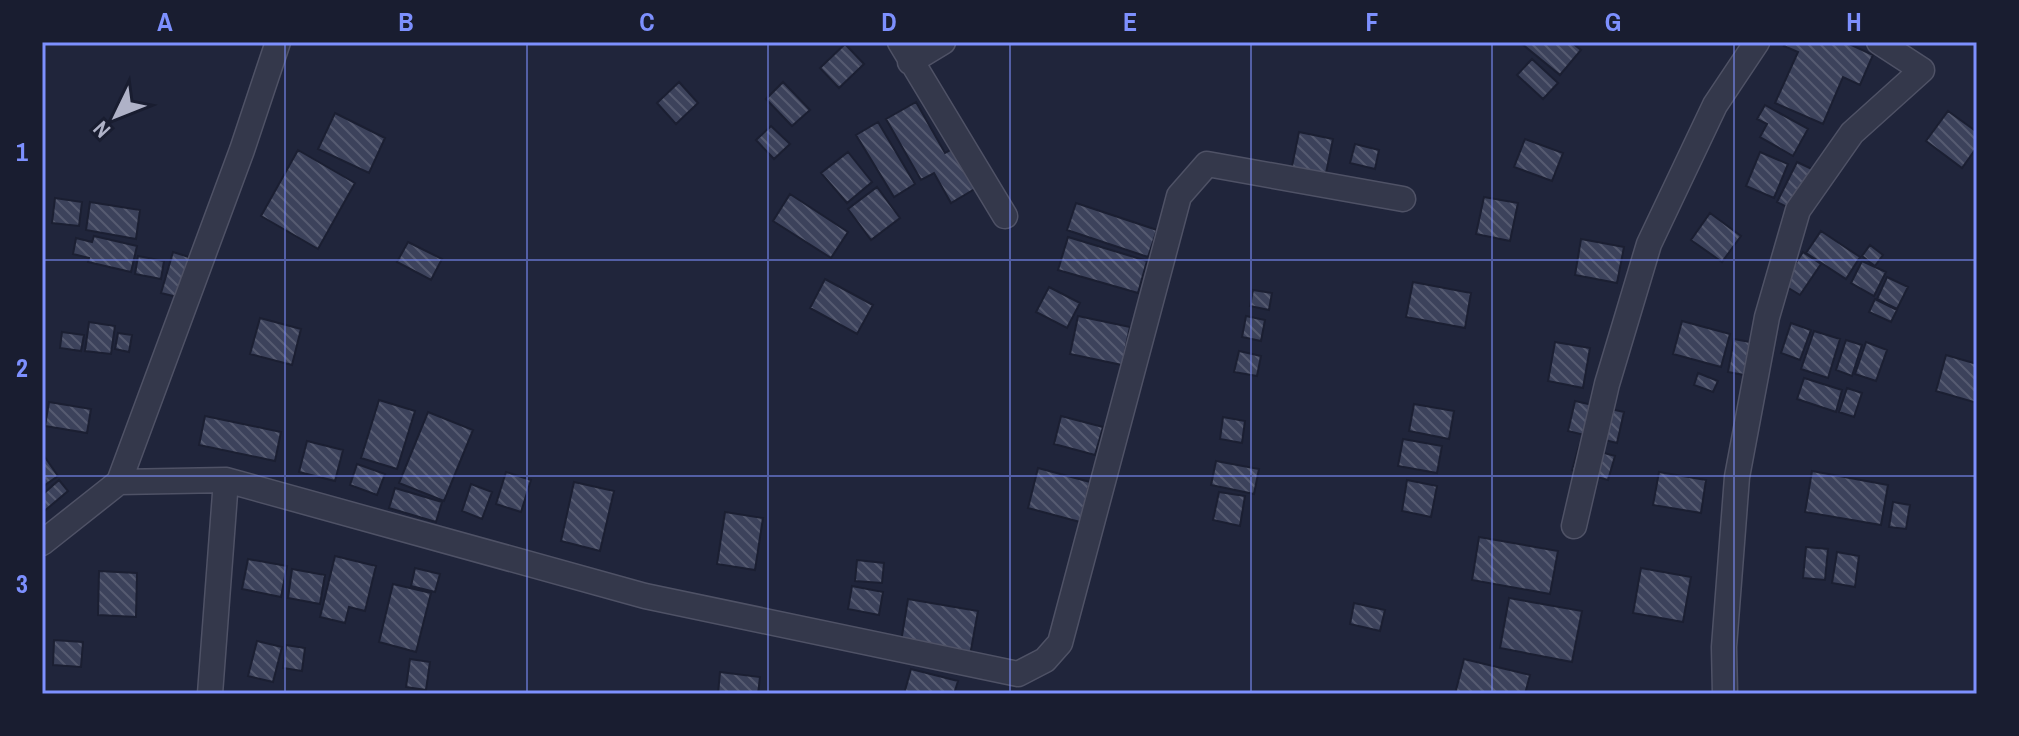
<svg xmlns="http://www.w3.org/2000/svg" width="2019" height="736" font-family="'Archivo Narrow',sans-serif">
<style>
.building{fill:url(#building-back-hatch);stroke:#1b1f32;stroke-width:2}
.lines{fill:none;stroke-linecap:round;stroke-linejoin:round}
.street-casing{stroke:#4f5266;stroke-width:27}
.street{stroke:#34384b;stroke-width:24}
.grid{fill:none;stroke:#7d90fe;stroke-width:2;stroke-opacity:0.55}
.neatline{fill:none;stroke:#7d90fe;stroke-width:3}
.grid-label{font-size:26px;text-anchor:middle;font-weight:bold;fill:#7d90fe}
</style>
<defs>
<pattern id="building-back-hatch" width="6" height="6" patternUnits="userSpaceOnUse" patternTransform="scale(2)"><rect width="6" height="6" fill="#3c425b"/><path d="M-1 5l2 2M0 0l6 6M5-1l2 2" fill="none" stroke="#565b71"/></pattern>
</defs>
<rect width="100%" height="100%" fill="#20253b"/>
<path class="building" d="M1524,42H1571L1581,50L1560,75L1522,44Z
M1786,42H1845L1873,55L1860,85L1843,77L1823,124L1775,103L1798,52L1784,46Z
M845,44L864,64L839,88L820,68Z
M1532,59L1558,83L1543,99L1517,75Z
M679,82L698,103L676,124L657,103Z
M783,82L810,110L792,126L766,99Z
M916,102L945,153L956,147L978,187L951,203L934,173L921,180L886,119Z
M1765,105L1808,129L1793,156L1760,137L1767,124L1757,119Z
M1948,111L1977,132V147L1962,168L1926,141Z
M335,113L385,138L369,173L318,149Z
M878,122L915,184L894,197L856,135Z
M771,126L790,144L774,159L756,140Z
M1299,132L1333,139L1325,178L1291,171Z
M1525,139L1563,153L1552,181L1514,167Z
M1355,144L1379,150L1375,169L1350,163Z
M298,150L355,183L318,249L261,216Z
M848,152L872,182L847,203L821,173Z
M1760,152L1788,164L1774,198L1746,186Z
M1797,162L1814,170L1791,209L1777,202Z
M877,187L900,218L871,240L848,209Z
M790,194L848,232L831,258L773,221Z
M1484,197L1518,203L1510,241L1476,234Z
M55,198L82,202L79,226L52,223Z
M90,202L140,210L136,239L86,230Z
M1076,203L1157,230L1148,257L1067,230Z
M1710,213L1741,236L1722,262L1691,240Z
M1821,231L1860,257L1846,279L1806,253Z
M94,236L137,246L131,272L88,262L89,258L73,254L76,238L92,242Z
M1068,237L1147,261L1138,293L1058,270Z
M1581,239L1624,247L1617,283L1575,275Z
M408,242L442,259L431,280L397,262Z
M1870,245L1883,255L1875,266L1862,256Z
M173,252L192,258L181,298L161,293Z
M1803,252L1821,264L1800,295L1782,284Z
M138,256L164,261L161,279L135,274Z
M1862,261L1886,272L1874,296L1851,283Z
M1887,277L1908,287L1897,309L1877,299Z
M825,279L873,305L857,334L810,308Z
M1413,282L1471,293L1465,328L1406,317Z
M1049,287L1080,303L1067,328L1036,312Z
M1253,290L1272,293L1269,310L1250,306Z
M1875,299L1897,310L1891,322L1869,312Z
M1078,316L1130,327L1122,365L1070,354Z
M1246,316L1265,320L1261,341L1242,337Z
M260,318L301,329L292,365L250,354Z
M1682,321L1730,334L1721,367L1673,354Z
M89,322L115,326L111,354L85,351Z
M1791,323L1811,330L1800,360L1781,353Z
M1814,331L1840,339L1828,378L1801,369Z
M62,332L84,335L81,351L60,348Z
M118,333L132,335L129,352L115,349Z
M1734,339L1750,342L1744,375L1728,372Z
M1846,340L1862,345L1852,376L1836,370Z
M1555,342L1590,348L1583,388L1548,381Z
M1866,342L1887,350L1876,381L1855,374Z
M1239,351L1261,356L1257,376L1234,372Z
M1946,355L1977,364V403L1936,391Z
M1698,373L1718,381L1713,392L1694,385Z
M1804,378L1842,390L1836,412L1797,399Z
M1847,388L1862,393L1854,417L1839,412Z
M379,400L415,411L397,469L361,458Z
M1575,401L1624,412L1617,443L1568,431Z
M49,402L91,409L87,433L45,426Z
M1414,404L1454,411L1449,439L1409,431Z
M428,412L473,430L444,501L399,483Z
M205,416L281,432L275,461L199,445Z
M1061,416L1103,427L1095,455L1054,444Z
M1223,417L1245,421L1242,443L1220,439Z
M1403,439L1442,446L1437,473L1398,466Z
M307,441L343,450L335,481L299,472Z
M1579,446L1615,456L1608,480L1572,470Z
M42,453L58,476L42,487Z
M1216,461L1259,469L1254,494L1211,485Z
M357,464L385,474L377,495L350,485Z
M1038,468L1090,482L1080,522L1028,508Z
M1812,471L1888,485L1881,525L1805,512Z
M506,472L531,480L521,512L496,504Z
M1659,472L1706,480L1701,513L1653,505Z
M59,480L68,491L42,513V495Z
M1407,480L1437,486L1431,517L1402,511Z
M574,482L614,491L600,551L561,541Z
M471,484L492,492L482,519L462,511Z
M395,488L442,502L436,522L389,508Z
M1219,492L1245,496L1240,526L1213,520Z
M1893,502L1910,505L1906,529L1889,527Z
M725,512L763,518L755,570L717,564Z
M1479,537L1558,551L1550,594L1472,580Z
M1806,547L1828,549L1825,580L1803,578Z
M1837,552L1859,556L1855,587L1832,583Z
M335,556L376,566L365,611L349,607L345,623L320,617Z
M248,559L287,566L281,597L242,589Z
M857,560L884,563L882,583L855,581Z
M415,568L440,574L435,592L411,586Z
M1641,568L1691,577L1683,622L1633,613Z
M292,569L325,575L320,604L288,598Z
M99,571L137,573L136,617L98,615Z
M393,584L431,593L416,652L379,642Z
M852,586L883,592L879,615L848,609Z
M1509,598L1582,611L1572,662L1500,648Z
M908,599L978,611L969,661L900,648Z
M1354,603L1385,610L1380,631L1350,624Z
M54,640L83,642L81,667L53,665Z
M257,641L282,647L273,682L248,676Z
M286,645L305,648L302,671L283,668Z
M410,659L430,662L426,690L406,687Z
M1464,659L1530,675L1525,694H1455Z
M911,669L958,681L954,694H904Z
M720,672L760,677L758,694H718Z"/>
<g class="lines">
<defs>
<path id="street" d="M900,42L1005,216
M910,62L943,42
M119,482L226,480L645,596L1018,674L1045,660L1060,643L1179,196L1207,164L1403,199
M1574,526L1607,384L1649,244L1715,105L1757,42
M42,543L119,482L242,150L278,42
M210,694L226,480
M1725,694L1724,647L1737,477L1767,317L1798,210L1852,133L1922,70L1879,42"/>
</defs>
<use href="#street" class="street-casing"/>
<use href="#street" class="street"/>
</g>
<path class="grid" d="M285,42V694M527,42V694M768,42V694M1010,42V694M1251,42V694M1492,42V694M1734,42V694M42,260H1977M42,476H1977"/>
<rect width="2019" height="736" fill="none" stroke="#191d30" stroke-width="88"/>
<g transform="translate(116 116) rotate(227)" stroke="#191d30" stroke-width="6" paint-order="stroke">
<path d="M0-6L14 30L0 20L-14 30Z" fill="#afb2c7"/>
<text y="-12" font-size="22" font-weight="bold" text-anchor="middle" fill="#afb2c7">N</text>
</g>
<rect x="44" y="44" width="1931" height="648" class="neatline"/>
<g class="grid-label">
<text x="165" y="31">A</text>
<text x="406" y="31">B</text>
<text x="647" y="31">C</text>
<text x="889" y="31">D</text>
<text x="1130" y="31">E</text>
<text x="1372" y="31">F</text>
<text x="1613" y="31">G</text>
<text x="1854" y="31">H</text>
<text x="22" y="161">1</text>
<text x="22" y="377">2</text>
<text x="22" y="593">3</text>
</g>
</svg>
